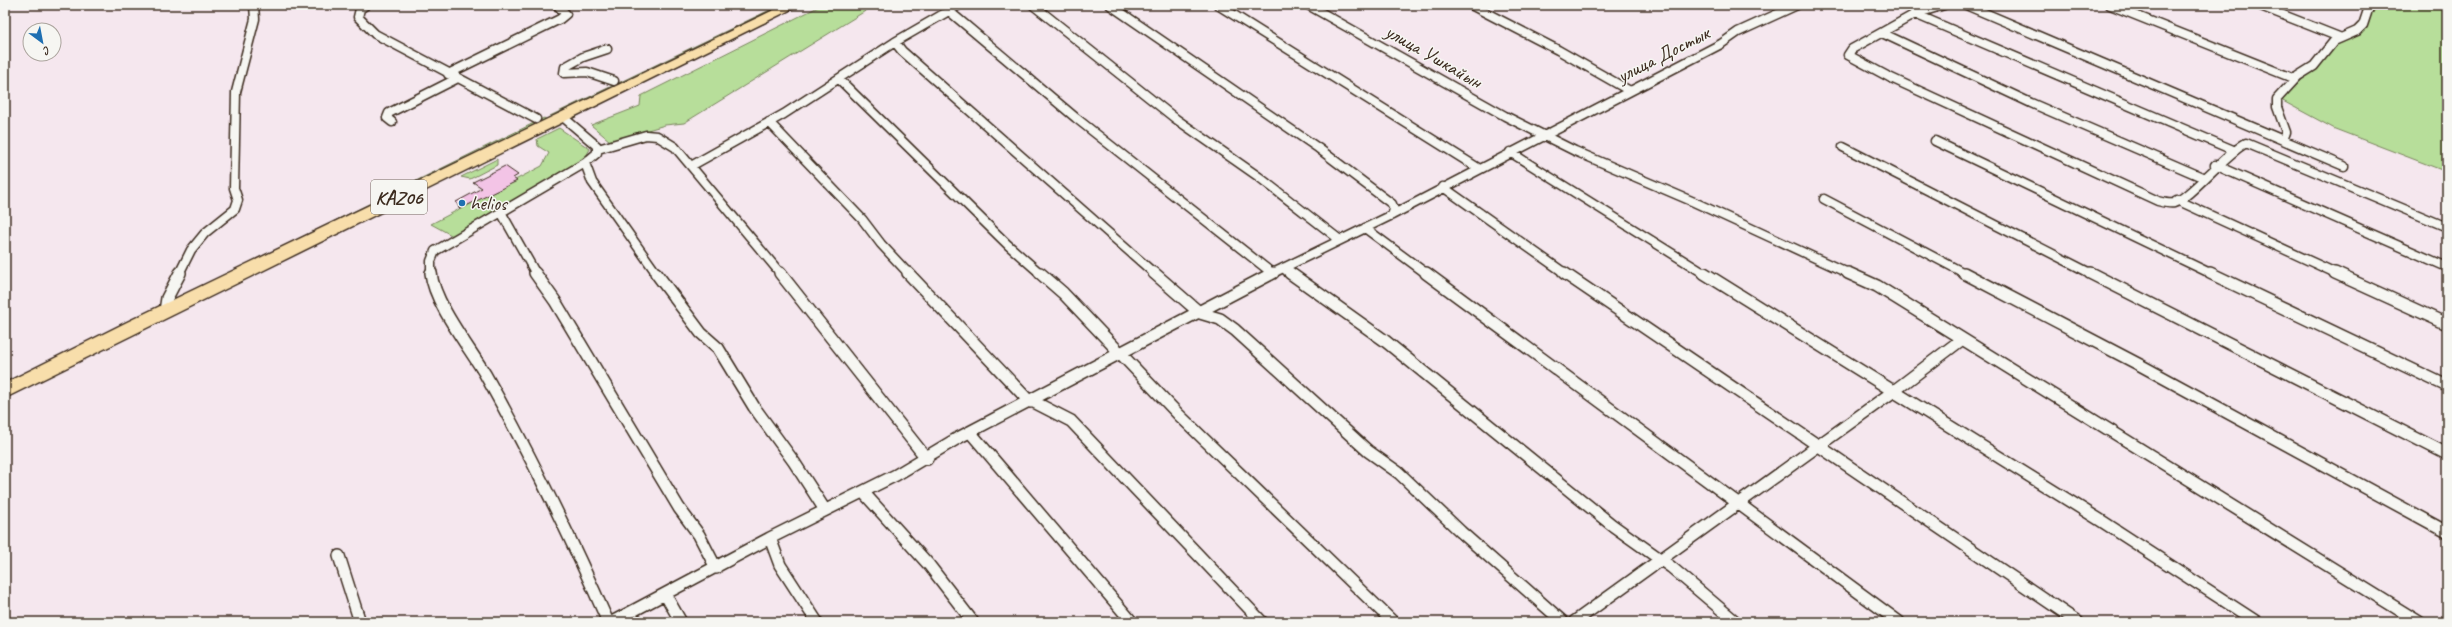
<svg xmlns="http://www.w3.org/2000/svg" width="2452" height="627" font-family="Caveat,sans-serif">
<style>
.green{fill:#b7de9a;stroke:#79845c}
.building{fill:#f3c4e6;stroke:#3b2a1e}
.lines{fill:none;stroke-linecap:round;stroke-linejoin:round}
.minor-far1-casing{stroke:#3b2a1e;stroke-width:11}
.minor-casing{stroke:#3b2a1e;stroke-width:14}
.trunk-casing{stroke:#3b2a1e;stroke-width:3}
.minor-far1{stroke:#f6f6f2;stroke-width:8}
.minor{stroke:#f6f6f2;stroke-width:11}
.trunk{fill:#f8deab;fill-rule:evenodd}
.poi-dot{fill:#1f6fb2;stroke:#f6f6f2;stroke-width:1.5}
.labels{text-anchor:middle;stroke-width:3;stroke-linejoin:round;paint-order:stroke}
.shield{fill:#f6f6f2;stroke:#73675e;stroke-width:1}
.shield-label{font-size:19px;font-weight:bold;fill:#3b2a1e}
.street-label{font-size:20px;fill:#3b2a1e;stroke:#f6f6f2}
.poi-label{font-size:20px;fill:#3b2a1e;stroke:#f6f6f2;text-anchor:start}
</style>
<rect width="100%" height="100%" fill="#f5e7ee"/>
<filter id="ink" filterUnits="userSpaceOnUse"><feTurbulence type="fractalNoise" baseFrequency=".025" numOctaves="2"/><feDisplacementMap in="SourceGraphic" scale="8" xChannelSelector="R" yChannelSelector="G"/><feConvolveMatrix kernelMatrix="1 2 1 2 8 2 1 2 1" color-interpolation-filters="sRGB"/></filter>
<g filter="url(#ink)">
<path class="green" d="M780,5H790L555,118L550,116Z
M822,5H875L684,123L665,125L610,141L591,125L640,106L641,96Z
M2383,5H2447V172L2335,129L2281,100L2322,61L2338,39L2353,37L2371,13Z
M544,118L549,121L188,293Z
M559,128L590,149L584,160L453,236L431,224L542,166L549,153L538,146L537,139Z
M497,159V165L470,179L461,177Z"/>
<path class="building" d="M505,166L518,175L513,178L517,181L460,209L456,202L482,188L473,182Z"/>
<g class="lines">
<defs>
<path id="minor-far1" d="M366,5L360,9L358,17L375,34L536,119
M1033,5L1176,119L1259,177L1340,240
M1110,5L1318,148L1392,204L1394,210L1392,215
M1218,5L1478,168
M1308,5L1505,116L1575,151L1694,202L1850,274
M1471,5L1558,50L1630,91
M1944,5L1915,14L1852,49L1848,55L1889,77L2158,201C2162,202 2169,204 2174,203C2190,198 2224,155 2246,143L2447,227
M1966,5L2344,166
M2110,5L2295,79
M2258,5L2339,37
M949,11L1076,118L1272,273
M1915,14L2233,150
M1882,33L2031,103L2202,177
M895,42L902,51L1155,274
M607,49L583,57L565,67L564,73L587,72L614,81
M448,74L560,19L566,14L557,5
M839,79L1008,245L1041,274
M392,122L387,118L389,113L456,79
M769,122L862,219L881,244L909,274
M2283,140L2286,132L2277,107V99L2298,76L2314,66L2334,41L2357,31L2363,25L2368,10L2374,5
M1935,141L2212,274
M1843,147L2092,274
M598,149L646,135L657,136L675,147L781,274
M1510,152L1705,274
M585,163L592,182L657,274
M2215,165L2447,267
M691,166L784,114L895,42L959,5
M1443,187L1566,274
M1824,199L1966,274
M2177,200L2338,274
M501,212L536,274
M1365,228L1427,274
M1283,268L1291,274
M179,274L191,250L205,233L235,209L238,200L234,188L236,92L255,19L254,5
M431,274V261L435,251L585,163L597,153V146L563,117
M1271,274L1392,215L1721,44L1738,32L1797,5"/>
<path id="minor" d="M431,273C434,303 469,347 485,374C530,454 571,538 608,622
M535,273L555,301L679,508L699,535L716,568
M656,273L701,333L718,348L754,407L794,462L825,510
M780,273L927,459
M908,273L1030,402
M1040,273L1063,293L1179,415L1393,622
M1154,273L1200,313L1220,319L1235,330L1368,451L1399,473L1461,532L1563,622
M1290,273L1384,340L1612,525L1671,567L1736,622
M1426,273L1899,622
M1564,273L2078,622
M1704,273L2100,520L2257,622
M1848,273L1877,286L2419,622
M1964,273L2140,365L2447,532
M2090,273L2447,454
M2210,273L2447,386
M2335,273L2447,324
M165,311L167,298L180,273
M1032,401L1071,421L1262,622
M970,432L1132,622
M863,492L929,565L973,622
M770,538L780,565L817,622
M339,556L360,622
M665,594L681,622
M612,622L770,538L896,475L958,438L1273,273
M1574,622L1894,391L1961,340"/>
<path id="trunk" d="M784,5H800L5,398V383L127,322Z"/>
</defs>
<use href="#minor-far1" class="minor-far1-casing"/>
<use href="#minor" class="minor-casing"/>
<use href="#trunk" class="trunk-casing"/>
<use href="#minor-far1" class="minor-far1"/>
<use href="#minor" class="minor"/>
<use href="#trunk" class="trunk"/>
</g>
</g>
<circle class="poi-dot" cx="462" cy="203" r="4"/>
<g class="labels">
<rect class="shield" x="371" y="180" width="56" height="34" rx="3"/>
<g class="shield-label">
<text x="399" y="204">KАZ06</text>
</g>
<g class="street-label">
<text transform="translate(1663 54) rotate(-27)" y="7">улица Достык</text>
<text transform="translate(1434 56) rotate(30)" y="7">улица Ушкайын</text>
</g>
<g class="poi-label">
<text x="470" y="210">helios</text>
</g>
</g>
<rect width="2452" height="627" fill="none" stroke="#f6f6f2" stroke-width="20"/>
<rect x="10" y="10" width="2432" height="607" fill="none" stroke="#3b2a1e" stroke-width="1.5" filter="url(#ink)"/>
<g transform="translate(42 42) rotate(148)"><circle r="19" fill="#f6f6f2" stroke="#aba49d"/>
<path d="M0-3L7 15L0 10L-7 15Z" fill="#1f6fb2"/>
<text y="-6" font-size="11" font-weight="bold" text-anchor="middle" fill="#3b2a1e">С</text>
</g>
</svg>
